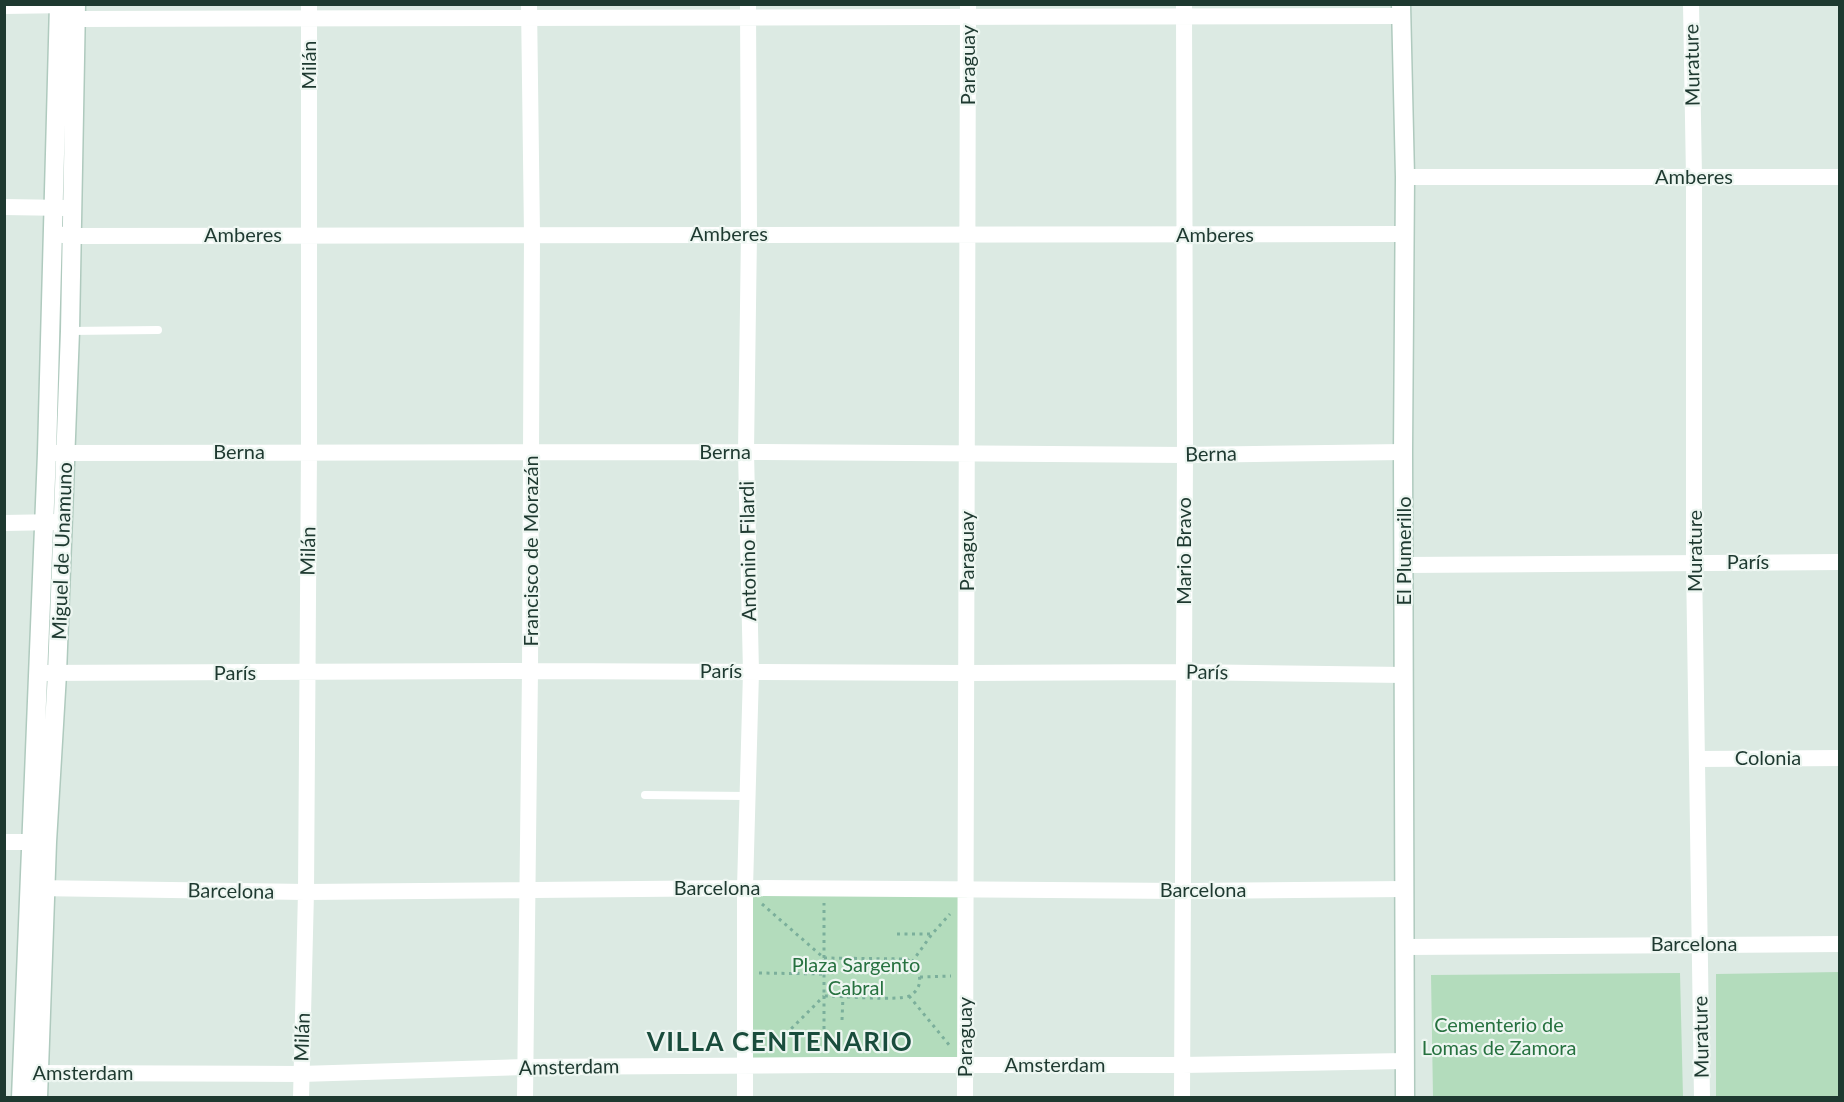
<svg xmlns="http://www.w3.org/2000/svg" width="1844" height="1102" font-family="Lato,sans-serif">
<style>
.green{fill:#b3dcbc}
.lines{fill:none;stroke-linecap:round;stroke-linejoin:round}
.secondary-casing{stroke:#afcabe;stroke-width:21}
.path{stroke:#7baf9b;stroke-width:3;stroke-dasharray:3 4.5;stroke-linecap:butt}
.lane{stroke:#fff;stroke-width:8}
.street{stroke:#fff;stroke-width:16}
.secondary{stroke:#fff;stroke-width:18}
.labels{text-anchor:middle;stroke-width:4.5;stroke-linejoin:round;paint-order:stroke}
.street-label{font-size:20px;fill:#1e3930;stroke:#edf6f1}
.park-label{font-size:20px;fill:#26713f;stroke:#edf6f1}
.district-label{font-size:26px;font-weight:bold;letter-spacing:1.5px;fill:#194c3c;stroke:#edf6f1}
</style>
<rect width="100%" height="100%" fill="#dceae3"/>
<path class="green" d="M745,888H967L965,1065H745Z
M1839,972V1097H1716V974Z
M1680,973L1683,1097H1433L1431,975Z"/>
<g class="lines">
<defs>
<path id="secondary" d="M1401,4L1405,177L1403,452L1405,1098
M21,1098L47,453L59,4
M38,1098L47,842L57,674L70,331L76,4"/>
</defs>
<use href="#secondary" class="secondary-casing"/>
<path class="path" d="M762,904L824,958
M897,934H932
M824,958L906,959C921,966 926,988 909,996C898,1001 839,996 824,996Z
M824,958V903
M912,962L932,934L950,914
M759,973L824,974
M920,977L951,976
M824,996V1051
M909,996L950,1046
M842,1020L843,996
M770,1050L824,996"/>
<path class="lane" d="M70,331L158,330
M645,795L747,796"/>
<path class="street" d="M1691,4L1694,177V562L1702,1098
M4,6L70,5
M65,22L77,19L1402,16
M1405,177H1840
M4,207L66,208
M54,234L73,236L1404,234
M54,453L746,452L1185,455L1403,452
M4,523L58,522
M1404,565L1840,562
M38,673L530,671L967,673L1183,672L1404,675
M1697,759L1840,758
M4,842H43
M34,888L306,892L745,888L1184,891L1404,889
M1405,947L1840,944
M25,1073L301,1074L526,1067L824,1065H1182L1404,1061
M301,1098L306,892L309,452V4
M525,1098L530,671L532,235L529,4
M745,1098V888L751,672L746,452L749,233L748,4
M965,1098L968,6
M1182,1098L1185,455L1184,4"/>
<use href="#secondary" class="secondary"/>
</g>
<g class="labels">
<g class="street-label">
<text transform="translate(309 65) rotate(-90)" y="7">Milán</text>
<text transform="translate(968 65) rotate(-90)" y="7">Paraguay</text>
<text transform="translate(1692 65) rotate(-91)" y="7">Murature</text>
<text x="1694" y="184">Amberes</text>
<text x="729" y="241">Amberes</text>
<text x="243" y="242">Amberes</text>
<text x="1215" y="242">Amberes</text>
<text x="239" y="459">Berna</text>
<text x="725" y="459">Berna</text>
<text transform="translate(1211 454) rotate(-1)" y="7">Berna</text>
<text transform="translate(62 551) rotate(-88)" y="7">Miguel de Unamuno</text>
<text transform="translate(308 551) rotate(-89)" y="7">Milán</text>
<text transform="translate(531 551) rotate(-90)" y="7">Francisco de Morazán</text>
<text transform="translate(748 551) rotate(-91)" y="7">Antonino Filardi</text>
<text transform="translate(967 551) rotate(-90)" y="7">Paraguay</text>
<text transform="translate(1184 551) rotate(-90)" y="7">Mario Bravo</text>
<text transform="translate(1404 551) rotate(-90)" y="7">El Plumerillo</text>
<text transform="translate(1695 551) rotate(-90)" y="7">Murature</text>
<text x="1748" y="569">París</text>
<text x="721" y="678">París</text>
<text transform="translate(1207 672) rotate(1)" y="7">París</text>
<text x="235" y="680">París</text>
<text x="1768" y="765">Colonia</text>
<text x="717" y="895">Barcelona</text>
<text x="1203" y="897">Barcelona</text>
<text transform="translate(231 891) rotate(1)" y="7">Barcelona</text>
<text x="1694" y="951">Barcelona</text>
<text transform="translate(302 1037) rotate(-88)" y="7">Milán</text>
<text transform="translate(965 1037) rotate(-90)" y="7">Paraguay</text>
<text transform="translate(1701 1037) rotate(-91)" y="7">Murature</text>
<text x="1055" y="1072">Amsterdam</text>
<text transform="translate(569 1067) rotate(-1)" y="7">Amsterdam</text>
<text x="83" y="1080">Amsterdam</text>
</g>
<g class="park-label">
<text x="856" y="972">Plaza Sargento<tspan x="856" dy="23">Cabral</tspan></text>
<text x="1499" y="1032">Cementerio de<tspan x="1499" dy="23">Lomas de Zamora</tspan></text>
</g>
<g class="district-label">
<text x="780" y="1051">VILLA CENTENARIO</text>
</g>
</g>
<rect width="1844" height="1102" fill="none" stroke="#1e3930" stroke-width="12"/>
</svg>
